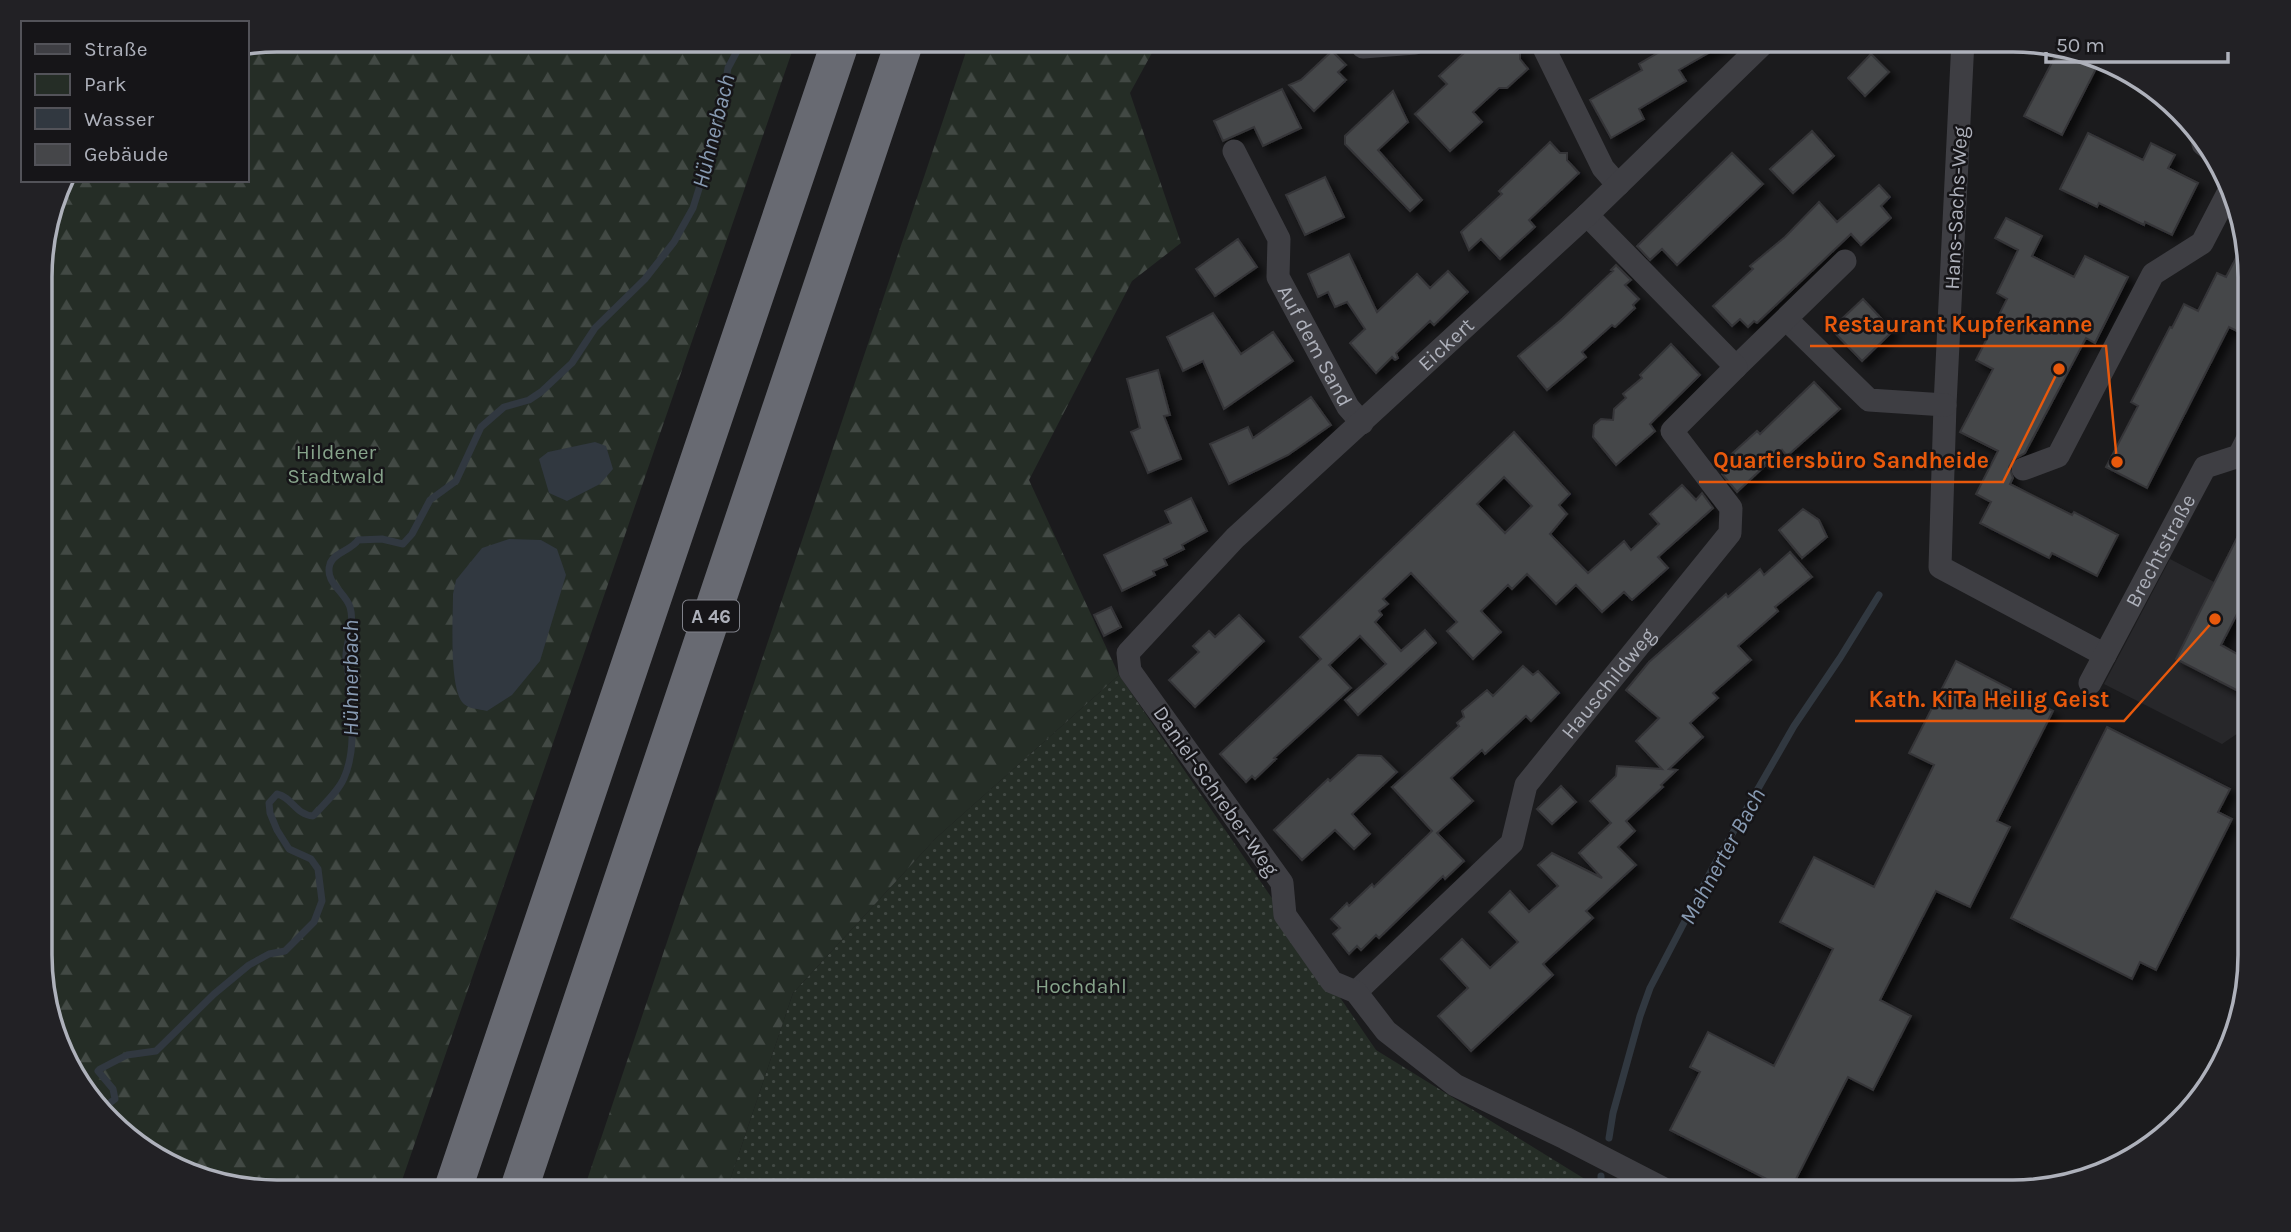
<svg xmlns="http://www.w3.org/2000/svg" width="2291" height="1232" font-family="Karla,sans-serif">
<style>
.built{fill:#27272a}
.green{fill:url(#green-dots)}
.forest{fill:url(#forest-firs)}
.water{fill:#313840}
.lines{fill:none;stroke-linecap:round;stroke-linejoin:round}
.stream{stroke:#313840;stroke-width:7}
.building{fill:#454649;stroke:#353538;stroke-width:2;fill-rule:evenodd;filter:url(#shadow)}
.street{stroke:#3e3e43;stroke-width:23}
.highway{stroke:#686a72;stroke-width:38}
.labels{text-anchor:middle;stroke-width:5;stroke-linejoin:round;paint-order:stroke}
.shield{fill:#161518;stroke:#80828a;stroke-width:2}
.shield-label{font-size:19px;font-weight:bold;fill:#aeb1bb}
.street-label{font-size:21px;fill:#aeb1bb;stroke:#161518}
.park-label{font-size:21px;fill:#87a48b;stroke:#161518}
.water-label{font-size:23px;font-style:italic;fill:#889bb3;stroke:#161518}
.rim{fill:none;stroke:#aeb1bb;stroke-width:3.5}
.leader{fill:none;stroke:#e8590c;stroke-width:2.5}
.callout-dot{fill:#e8590c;stroke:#161518;stroke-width:2.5}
.callout-label{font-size:23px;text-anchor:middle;font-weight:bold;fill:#e8590c;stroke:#161518;stroke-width:5;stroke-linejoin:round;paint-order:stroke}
</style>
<defs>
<pattern id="green-dots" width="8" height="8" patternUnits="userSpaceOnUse" patternTransform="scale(1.75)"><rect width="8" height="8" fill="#252d26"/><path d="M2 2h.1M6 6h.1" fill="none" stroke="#424944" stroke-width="1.8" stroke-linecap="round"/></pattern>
<pattern id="forest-firs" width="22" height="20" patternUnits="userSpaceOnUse" patternTransform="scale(1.75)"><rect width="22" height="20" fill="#252d26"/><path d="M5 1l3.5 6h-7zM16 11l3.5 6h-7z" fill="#424944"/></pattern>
<filter id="shadow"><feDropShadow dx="6" dy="6" stdDeviation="3.5" flood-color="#0009"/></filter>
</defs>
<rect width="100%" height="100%" fill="#1b1b1d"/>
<path class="built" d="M2170,559L2245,598L2224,640L2226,648L2250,664V725L2222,744L2104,684Z"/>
<path class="green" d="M1119,675L1376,1050L1588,1181L1583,1191L726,1192L793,993L936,838Z"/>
<path class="forest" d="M278,40H796L398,1192H278L172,1167L89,1098L42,986L41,262L63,180H247V46Z
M970,40H1159L1130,93L1181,243L1132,281L1029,480L1119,675L936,838L793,993L726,1192H583Z"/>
<path class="water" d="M595,442L606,446L613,469L600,484L567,501L549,493L539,459L548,452Z
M509,539L541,540L557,549L566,575L540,661L512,695L487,711C479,709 467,709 462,702C449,685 453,617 453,594L456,580L482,548Z"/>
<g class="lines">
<path class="stream" d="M102,1109L115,1099L113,1089L98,1071L100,1069L127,1055L156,1051L214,994L249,965L269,954L285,951L314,922L322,901L318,869L311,859L289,849L277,830L270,813L269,803L277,794C292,797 296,815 313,816C323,805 338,792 344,778C357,749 351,712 349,681C349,673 345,663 346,655C347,638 355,624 350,607C345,592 324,582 330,564C333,553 352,550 358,540L382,539L403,544L412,534L430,500L456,481L481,427L504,407L529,400L541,392L572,363L595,328L645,279L674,242L693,208L717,131L728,68L743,40
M1609,1138L1613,1113L1640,1016L1650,988L1712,869L1794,726L1840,658L1879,595
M1601,1176V1191"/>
</g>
<path class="building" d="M1478,40H1502L1512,51H1520V59L1528,69L1507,88H1499L1473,112L1482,122L1450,151L1415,114L1447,84L1439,76Z
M1680,40H1731L1679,70L1686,81L1639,109L1644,119L1611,138L1590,100L1642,70L1639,64Z
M1332,51L1346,65L1338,72L1346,80L1314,111L1289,85L1301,80Z
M2058,51L2100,61L2062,135L2024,116Z
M1871,54L1889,72L1865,96L1848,78Z
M1282,89L1301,128L1263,146L1254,127L1223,141L1214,121Z
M1393,91L1408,122L1378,150L1422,200L1410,211L1345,144V136Z
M1812,131L1834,156L1793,193L1770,169Z
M2088,133L2143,160L2151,143L2175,155L2168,168L2198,183L2172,235L2145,222L2144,225L2099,203L2097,207L2060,189Z
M1550,142L1560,153H1567V160L1579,173L1529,220L1535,227L1500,259L1481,239L1469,250L1461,232L1502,194L1499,191Z
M1732,153L1763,184L1677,265L1662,249L1650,260L1637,246Z
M1325,177L1344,217L1305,235L1286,195Z
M1879,185L1890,197L1881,206L1891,218L1861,245L1851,234L1757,323L1754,321L1748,327L1740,319L1732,326L1713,306L1753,269L1750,266L1785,237L1819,202L1837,222Z
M2006,218L2042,236L2032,256L2074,277L2085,256L2128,277L2095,343L2086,338L2025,453L2013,460L2009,467L2013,478L2010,484L2072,515L2074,512L2118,535L2097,576L2052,553L2049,558L1980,523L1991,502L1976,494L1998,451L1960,432L1993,369L1976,360L2007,299L1997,293L2018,250L1995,238Z
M1238,239L1257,267L1215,296L1196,269Z
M2246,239L2249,247V337L2229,327L2147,488L2106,467L2138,406L2131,402L2170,327L2172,328L2184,304L2198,311L2217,273L2226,277Z
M1349,254L1377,312L1417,274L1430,288L1448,271L1468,292L1434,325L1430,321L1396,353L1398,358L1395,360L1392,357L1376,373L1350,343L1365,329L1347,302L1335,307L1328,292L1318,297L1308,274Z
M1616,265L1631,280L1625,285L1639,299L1633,305L1635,308L1615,327L1612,325L1582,352L1586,357L1547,390L1518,356L1561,320L1613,271L1611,270Z
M1863,299L1893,331L1862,361L1831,329Z
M1213,313L1241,354L1273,332L1293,361L1224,409L1203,361L1183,371L1167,337Z
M1671,344L1700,375L1650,424L1655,431L1616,465L1593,437L1594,425L1601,419L1613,420L1614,409L1626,398L1623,394L1642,378L1640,375Z
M1158,370L1170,415L1164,416L1181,459L1148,473L1131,432L1140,428L1127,379Z
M1814,382L1840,409L1787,456L1782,450L1737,492L1722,474L1731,466L1725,460L1757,431L1760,434Z
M1311,397L1331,425L1288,455L1229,484L1210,444L1248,427L1253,438Z
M1514,432L1570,494L1559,505L1567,514L1550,534L1588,573L1624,541L1631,550L1659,524L1650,514L1682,485L1696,500L1702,493L1713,508L1658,557L1668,568L1632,600L1624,592L1602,612L1576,585L1556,604L1527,574L1512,589L1508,585L1481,611L1501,632L1473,659L1447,631L1457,622L1411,573L1383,599L1388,604L1379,611L1382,615L1375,622L1401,651L1425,630L1436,643L1358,715L1345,700L1386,664L1360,636L1329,665L1351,688L1274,758L1276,759L1255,779L1252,776L1246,782L1220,754L1321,659L1300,637ZM1504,477L1532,506L1505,533L1477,504Z
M1191,498L1207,531L1182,545L1184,549L1164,559L1167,565L1153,571L1155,575L1122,591L1104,555L1171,523L1165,511Z
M1803,509L1819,520L1827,537L1802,558L1779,530Z
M2250,512V589L2221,645L2250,661V697L2176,659Z
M1790,552L1812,577L1775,607L1778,611L1738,646L1751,660L1713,693L1718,698L1690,723L1703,737L1669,769L1677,770L1661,785L1663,787L1626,821L1635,831L1618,847L1636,865L1586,911L1593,918L1543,964L1553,975L1471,1051L1438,1016L1468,988L1441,959L1462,939L1490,968L1518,942L1489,912L1510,891L1529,912L1558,886L1538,865L1552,853L1602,878L1579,853L1611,823L1590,801L1616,776L1617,766L1662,769L1636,741L1659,718L1626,690L1649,662L1726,594L1728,597L1760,569L1764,575Z
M1111,607L1121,627L1104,636L1094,615Z
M1239,615L1264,641L1195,707L1169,680L1199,652L1193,646L1209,631L1215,637Z
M1956,661L2053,711L1997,821L2010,827L1970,907L1936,891L1880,1000L1911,1016L1873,1090L1848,1077L1790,1191L1670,1130L1700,1072L1690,1067L1708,1032L1774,1066L1833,949L1780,922L1814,857L1874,887L1934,765L1909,753Z
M1523,666L1533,675L1538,671L1559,693L1531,721L1526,716L1485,754L1482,750L1451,778L1473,801L1437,833L1464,861L1445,879L1443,876L1379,938L1376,935L1361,950L1357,946L1349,954L1333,934L1340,928L1331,919L1347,903L1349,906L1372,884L1374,887L1432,831L1392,787L1459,726L1457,723L1464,717L1462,711L1487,690L1493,696Z
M2107,727L2230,789L2218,812L2232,819L2156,970L2140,962L2132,979L2011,918Z
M1358,755L1381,756L1397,772L1352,814L1370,834L1354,849L1335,830L1302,860L1274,830L1328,779L1330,781Z
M1561,786L1576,802L1552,824L1537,809Z"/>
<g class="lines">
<g class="street">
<path d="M1540,40L1603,168L1618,185"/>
<path d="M1963,40L1945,405L1940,567L2105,655"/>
<path d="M1363,47L1415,43L1417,40"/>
<path d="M2202,138L2203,144L2213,152"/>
<path id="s1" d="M1234,151L1279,239L1278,277L1348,407L1362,423"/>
<path d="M1786,319L1869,400L1945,405"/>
<path d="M1736,367L1845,261"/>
<path d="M2023,469L2058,456L2153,274L2202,243L2228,193"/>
<path id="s2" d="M2090,683L2205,467L2239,456L2249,436"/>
<path id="s3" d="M1356,992L1512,843L1526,785L1730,533L1731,508L1672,431L1736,367L1587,215"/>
<path id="s4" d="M1668,1191L1565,1138L1455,1085L1386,1031L1356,992L1332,982L1285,915L1282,883L1130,671L1128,653L1235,538L1587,215L1767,40"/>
</g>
<path class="highway" d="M452,1192L841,40
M518,1192L905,40"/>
</g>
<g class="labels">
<rect class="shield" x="683" y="600.5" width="56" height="31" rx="5"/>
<g class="shield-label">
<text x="711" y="623">A 46</text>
</g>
<g class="street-label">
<text transform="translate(1956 208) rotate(-87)" y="7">Hans-Sachs-Weg</text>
<text dy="7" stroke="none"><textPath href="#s4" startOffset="1237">Eickert</textPath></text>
<text dy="7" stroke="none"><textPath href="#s1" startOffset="215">Auf dem Sand</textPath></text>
<text dy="7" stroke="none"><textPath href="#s2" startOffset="150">Brechtstraße</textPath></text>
<text dy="7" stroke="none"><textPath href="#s3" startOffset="406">Hauschildweg</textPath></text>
<text transform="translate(1216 791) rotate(55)" y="7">Daniel-Schreber-Weg</text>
</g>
<g class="park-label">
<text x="336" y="459">Hildener<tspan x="336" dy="24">Stadtwald</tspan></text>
<text x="1081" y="993">Hochdahl</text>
</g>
<g class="water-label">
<text transform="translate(713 131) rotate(-76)" y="8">Hühnerbach</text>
<text transform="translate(350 678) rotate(-90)" y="8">Hühnerbach</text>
<text transform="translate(1722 856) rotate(-61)" y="8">Mahnerter Bach</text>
</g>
</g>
<path d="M0 0H2291V1232H0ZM277 52H2013A225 225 0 0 1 2238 277V955A225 225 0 0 1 2013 1180H277A225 225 0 0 1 52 955V277A225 225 0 0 1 277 52Z" fill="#222125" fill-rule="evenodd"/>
<path class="rim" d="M277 52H2013A225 225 0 0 1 2238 277V955A225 225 0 0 1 2013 1180H277A225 225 0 0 1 52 955V277A225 225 0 0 1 277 52Z"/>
<path class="leader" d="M2117 462L2106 346H1810M2059 369L2003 482H1699M2215 619L2124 721H1855"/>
<g class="callout-dot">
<circle cx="2117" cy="462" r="7"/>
<circle cx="2059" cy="369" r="7"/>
<circle cx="2215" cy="619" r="7"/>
</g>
<g class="callout-label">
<text x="1958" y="332">Restaurant Kupferkanne</text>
<text x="1851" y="468">Quartiersbüro Sandheide</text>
<text x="1989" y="707">Kath. KiTa Heilig Geist</text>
</g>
<rect x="21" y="21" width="228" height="161" fill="#161518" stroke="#535359" stroke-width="2"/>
<rect x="35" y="44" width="35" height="10" fill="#3e3e43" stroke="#535359" stroke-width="2"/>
<text x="84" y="56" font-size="21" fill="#aeb1bb">Straße</text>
<rect x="35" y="74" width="35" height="21" fill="#252d26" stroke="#535359" stroke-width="2"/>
<text x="84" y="91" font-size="21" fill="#aeb1bb">Park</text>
<rect x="35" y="108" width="35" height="21" fill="#313840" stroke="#535359" stroke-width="2"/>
<text x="84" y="126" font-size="21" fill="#aeb1bb">Wasser</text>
<rect x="35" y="144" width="35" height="21" fill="#454649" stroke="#535359" stroke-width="2"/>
<text x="84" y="161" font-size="21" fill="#aeb1bb">Gebäude</text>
<path d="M2046 52v10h182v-10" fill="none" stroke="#aeb1bb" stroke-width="3.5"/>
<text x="2056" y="52" font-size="21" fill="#aeb1bb" stroke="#161518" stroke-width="5" paint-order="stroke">50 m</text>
</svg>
